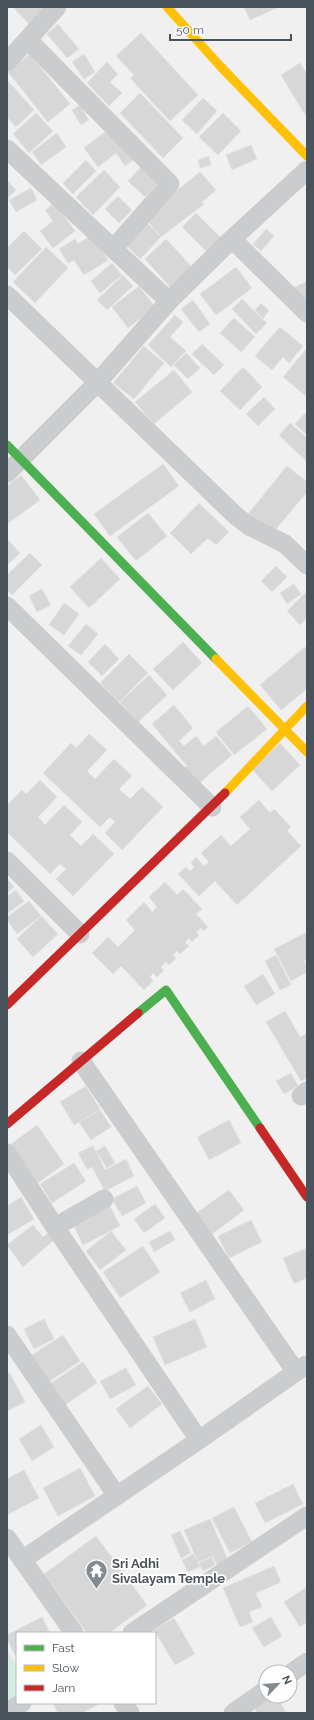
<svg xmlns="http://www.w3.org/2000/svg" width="314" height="1720" font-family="Raleway,sans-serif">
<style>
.green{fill:#d6eede}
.building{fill:#d7d7d8;stroke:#e2e2e3}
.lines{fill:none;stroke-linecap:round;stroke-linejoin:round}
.street{stroke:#caccce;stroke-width:19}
.fast{stroke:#4caf50;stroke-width:9}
.slow{stroke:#ffc107;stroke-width:9}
.jam{stroke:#c62828;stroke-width:9}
.labels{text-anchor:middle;stroke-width:3.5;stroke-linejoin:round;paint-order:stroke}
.poi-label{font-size:13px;font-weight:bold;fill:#48535c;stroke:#fff;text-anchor:start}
</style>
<rect width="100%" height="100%" fill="#f1f0f0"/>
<path class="green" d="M7,1651L17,1666V1698L7,1704Z"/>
<path class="building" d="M13,7H46L29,24Z
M244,7H279L250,20Z
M58,24L79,49L67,58L47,34Z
M141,33L198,95L170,121L130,78L134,75L116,56Z
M30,54L70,104L48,122L8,72Z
M84,54L95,72L84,79L72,62Z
M107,62L118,74L110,82L122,93L109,106L87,83Z
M300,63L307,74V118L281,75Z
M8,81L34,110L16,127L7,117Z
M140,93L183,138L163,158L120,113Z
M203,98L217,111L197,134L182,120Z
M80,105L89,120L81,125L72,110Z
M36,113L53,131L29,153L13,134Z
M223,113L241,131L218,155L199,137Z
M110,128L134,159L125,166L116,153L98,167L84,148Z
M57,133L66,147L41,165L32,152Z
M251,145L257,159L232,170L226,155Z
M209,156L211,165L200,168L198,160Z
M86,160L96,171L73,194L63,183Z
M143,165L160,181L145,197L128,181Z
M104,170L120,187L93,215L76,197Z
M200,172L216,190L202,202L204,204L161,237L144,217Z
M7,180L16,190L7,199Z
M31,188L37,200L16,212L9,200Z
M118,196L132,210L119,223L105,209Z
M54,203L75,231L53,248L40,231L53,221L45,210Z
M196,213L222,239L208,253L182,227Z
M146,222L161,237L140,259L122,241Z
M266,229L274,236L261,251L253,244Z
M24,231L42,249L15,275L7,267V248Z
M92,235L108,260L84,275L74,260L68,263L59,249L75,239L78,244Z
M166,239L194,269L172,289L145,259Z
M46,247L68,268L35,303L13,282Z
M112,263L122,275L100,293L91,281Z
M236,267L252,288L216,315L200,294Z
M123,275L133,286L107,310L97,300Z
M307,281V298L302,301L295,287Z
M139,286L155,307L128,328L112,307Z
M242,299L267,323L256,334L232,309Z
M193,300L210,324L199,332L181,309Z
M261,303L269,311L263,318L255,310Z
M175,315L183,322L170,337L186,351L171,367L148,345Z
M234,318L255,337L241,352L220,333Z
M280,327L303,346L289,363L283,357L272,370L255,356Z
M202,344L224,365L214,375L192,354Z
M144,346L164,363L134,399L113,383Z
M307,348V397L283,377Z
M186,353L200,368L188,379L174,365Z
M243,367L262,387L240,410L220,391Z
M174,370L192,392L154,424L135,402Z
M264,397L275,409L258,426L246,414Z
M307,411V435L295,424Z
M290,423L307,438V462L279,435Z
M163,464L179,486L110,536L94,514Z
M287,466L307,482V492L272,534L248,514Z
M21,475L40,500L7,524V486Z
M199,503L229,532L216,545L208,538L191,554L170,533Z
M148,513L167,536L136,561L117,537Z
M7,539L20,553L7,565Z
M30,553L42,565L12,595L7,590V575Z
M101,558L120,579L89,608L70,587Z
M276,566L287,577L272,592L261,581Z
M294,584L301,594L287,604L280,593Z
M42,589L51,605L37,612L29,596Z
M307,591V618L300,625L287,611Z
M64,603L79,614L64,635L49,625Z
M86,624L98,634L81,655L68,646Z
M183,642L202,663L173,690L153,669Z
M105,644L119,659L102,676L88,662Z
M305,647L307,649V689L281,710L260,685Z
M129,654L148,673L119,702L100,683Z
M149,675L167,695L138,722L120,702Z
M174,705L193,728L179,741L184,746L196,736L204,746L216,736L232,755L198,784L184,768L187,766L152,724Z
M248,706L267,729L234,755L216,732Z
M89,734L107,750L87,771L95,779L114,759L132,776L119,789L130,799L142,787L163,807L122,850L105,833L115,822L110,817L100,827L43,773L71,743L76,748Z
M280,743L300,765L272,791L252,769Z
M40,780L57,797L38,817L45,825L64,805L82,822L70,835L81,846L93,834L114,854L73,896L56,879L66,869L60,864L50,874L7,832V805L22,790L26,794Z
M259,800L270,813L274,809L291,827L287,831L301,846L237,905L215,881L199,896L178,874L186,867L190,871L194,867L191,863L196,857L204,866L209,862L201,853L221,835L231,846L250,829L240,817Z
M7,878L14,887L7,893Z
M165,882L177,895L183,889L202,909L196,914L208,927L203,931L201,928L196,932L199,935L192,942L189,938L185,942L189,946L180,954L177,951L173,955L176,958L169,965L166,962L161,967L164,970L157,977L153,973L150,977L153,981L144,990L121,966L113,974L92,953L108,937L118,947L135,930L126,920L144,902L152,912L157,907L149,897Z
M16,890L24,901L7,914V896Z
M29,901L41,916L17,934L7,920V917Z
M41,916L58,934L33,957L17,939Z
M307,932V959L304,961L307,967V972L291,981L274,949Z
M276,955L291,985L280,990L265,961Z
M263,974L275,994L256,1005L244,986Z
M285,1011L300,1037L307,1033V1078L301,1081L266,1022Z
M291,1073L298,1086L284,1094L276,1081Z
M86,1086L100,1109L74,1125L60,1102Z
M100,1110L111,1127L91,1140L79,1122Z
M229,1120L241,1143L209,1160L197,1137Z
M37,1125L64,1164L38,1183L11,1144Z
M93,1146L105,1170L126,1159L134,1176L105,1191L92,1167L87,1169L78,1153Z
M105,1146L115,1163L107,1168L96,1151Z
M74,1163L86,1181L52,1203L40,1184Z
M137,1186L146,1203L122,1216L112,1199Z
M229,1190L244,1210L211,1235L195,1214Z
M21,1197L34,1219L7,1235V1206Z
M108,1202L120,1226L83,1245L71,1220Z
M155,1204L165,1218L144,1233L134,1219Z
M251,1220L262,1242L229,1258L218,1236Z
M33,1225L43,1237L49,1232L55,1239L23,1267L7,1245Z
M111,1231L126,1250L100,1270L86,1251Z
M170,1231L175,1240L154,1252L149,1242Z
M143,1246L160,1272L120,1298L103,1272Z
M307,1248V1278L294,1284L283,1258Z
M206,1280L215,1299L190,1312L180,1293Z
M44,1319L54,1339L34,1349L24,1329Z
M195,1319L207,1347L165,1365L153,1337Z
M63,1335L80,1361L44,1385L27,1358Z
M83,1362L97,1383L59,1409L45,1387Z
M126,1368L136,1385L110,1399L100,1381Z
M10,1373L25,1402L7,1411V1375Z
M148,1386L162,1404L130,1428L116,1409Z
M41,1425L54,1447L32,1461L19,1439Z
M80,1468L95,1496L58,1516L43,1488Z
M24,1470L39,1498L7,1515V1479Z
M293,1484L303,1504L265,1523L255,1503Z
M234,1507L252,1542L230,1553L212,1518Z
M210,1519L228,1560L217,1565L213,1556L198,1562L184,1530Z
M180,1531L191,1553L181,1558L171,1535Z
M96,1536L147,1605L109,1633H87L44,1574Z
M194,1554L200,1567L188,1572L182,1560Z
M212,1557L215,1565L203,1571L199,1563Z
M274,1566L281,1582L256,1593L262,1607L249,1612L253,1622L240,1627L223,1588Z
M307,1587V1622L300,1627L284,1602Z
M42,1617L50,1633H17V1654L15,1655L7,1639V1635Z
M271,1617L282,1636L264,1647L252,1628Z
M174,1618L195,1654L175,1665L154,1630Z
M275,1696H277L286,1713H257L254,1707Z
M53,1703H98L99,1704L82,1713H58Z"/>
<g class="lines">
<path class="street" d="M28,40L170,184L113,249
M7,62L57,7
M7,149L169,301
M232,239L307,313
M7,295L236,516L249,526L285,544L307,565
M7,473L97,383L169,301L232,239L307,170
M7,606L212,807
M7,861L80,934
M81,1061L296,1372
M301,1096L307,1091
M7,1153L55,1227L104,1199
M55,1227L199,1440
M7,1335L117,1496
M7,1538L74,1633
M22,1560L199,1440L306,1365
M132,1633L307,1516
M290,1674L307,1662
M123,1703L130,1713
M7,1712L22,1703
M233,1713L266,1690"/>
<path class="fast" d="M7,445L216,659
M138,1013L166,990L260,1128"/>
<path class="slow" d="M167,7L221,67L307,156
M216,659L307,752
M225,793L307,706"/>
<path class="jam" d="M7,1005L225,793
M7,1124L138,1013
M260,1128L307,1197"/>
</g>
<defs>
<symbol id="temple-pin" viewBox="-11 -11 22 30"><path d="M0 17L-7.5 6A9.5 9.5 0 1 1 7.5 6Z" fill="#838a90" stroke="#fff"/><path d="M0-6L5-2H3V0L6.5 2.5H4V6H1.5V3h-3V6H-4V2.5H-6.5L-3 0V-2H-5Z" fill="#fff"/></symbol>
</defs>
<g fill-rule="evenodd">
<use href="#temple-pin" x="84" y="1558" width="25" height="34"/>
</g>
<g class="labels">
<g class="poi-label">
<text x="112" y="1568">Sri Adhi<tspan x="112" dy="15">Sivalayam Temple</tspan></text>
</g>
</g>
<rect width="314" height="1720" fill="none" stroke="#48535c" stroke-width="16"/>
<rect x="16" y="1632" width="140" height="72" fill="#ffffff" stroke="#b6babe"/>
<rect x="24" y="1645" width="20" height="6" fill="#4caf50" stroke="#b6babe"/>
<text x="52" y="1652" font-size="12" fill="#48535c">Fast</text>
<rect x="24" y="1665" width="20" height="6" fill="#ffc107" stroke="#b6babe"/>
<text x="52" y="1672" font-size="12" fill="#48535c">Slow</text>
<rect x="24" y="1685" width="20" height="6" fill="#c62828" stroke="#b6babe"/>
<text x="52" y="1692" font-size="12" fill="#48535c">Jam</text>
<g transform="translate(278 1684) rotate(65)"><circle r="19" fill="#ffffff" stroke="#b6babe"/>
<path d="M0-3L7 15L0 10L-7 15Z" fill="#838a90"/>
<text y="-6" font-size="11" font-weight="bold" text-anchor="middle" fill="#48535c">N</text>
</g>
<path d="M170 34v6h121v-6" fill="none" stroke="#48535c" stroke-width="2"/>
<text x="176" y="34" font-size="12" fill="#48535c" stroke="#ffffff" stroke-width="3" paint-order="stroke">50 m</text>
</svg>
